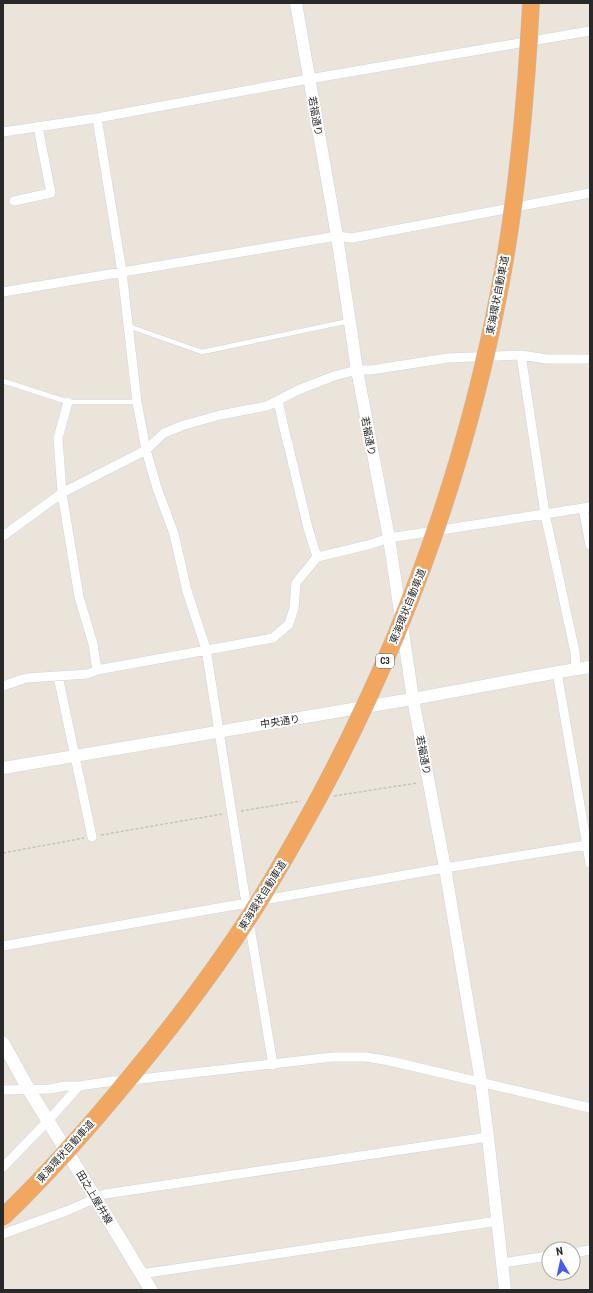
<svg xmlns="http://www.w3.org/2000/svg" width="593" height="1293" font-family="'Roboto Condensed','Noto Sans JP',sans-serif">
<style>
.lines{fill:none;stroke-linecap:round;stroke-linejoin:round}
.service-casing{stroke:#d1d3e0;stroke-width:5.5}
.minor-casing{stroke:#d1d3e0;stroke-width:10}
.tertiary-casing{stroke:#d1d3e0;stroke-width:13}
.secondary-casing{stroke:#d1d3e0;stroke-width:14}
.path{stroke:#c3c3c3;stroke-width:1.5;stroke-dasharray:3 2;stroke-linecap:butt}
.service{stroke:#fff;stroke-width:4.5}
.minor{stroke:#fff;stroke-width:9}
.tertiary{stroke:#fff;stroke-width:12}
.secondary{stroke:#fff;stroke-width:13}
.motorway-bridge-casing{stroke:#c3c3c3;stroke-width:18;stroke-linecap:butt}
.motorway-bridge{stroke:#f1a75f;stroke-width:17}
.labels{text-anchor:middle;stroke-width:4;stroke-linejoin:round;paint-order:stroke}
.shield{fill:#fff;stroke:#686868;stroke-width:1}
.shield-label{font-size:9px;font-weight:bold;fill:#282828}
.street-label{font-size:10px;fill:#282828;stroke:#fff}
</style>
<rect width="100%" height="100%" fill="#eae4db"/>
<g class="lines">
<defs>
<path id="service" d="M128,326L202,352L349,321
M3,381L68,402H137"/>
<path id="minor" d="M97,118L122,272L137,402L146,450L157,488L174,534L187,591L206,649L246,903L273,1065
M3,132L97,118L309,79L590,31
M14,201L51,193L38,127
M3,292L337,236L352,238L590,193
M521,355L545,514L575,652L576,669
M278,401L286,437L288,444L308,528L317,557
M68,402L58,438L62,493L79,597L93,644L97,670
M583,508L590,545
M3,536L62,493L146,450L164,433L184,425L220,415L267,406L298,390L334,376L357,370H371L448,358L521,355L547,359H590
M557,672L590,863
M58,676L92,837
M3,686L26,678L88,674L97,670L273,638L289,624L294,608L296,583L317,557L371,544L389,538L590,507
M3,946L445,868L587,845
M3,1090L50,1089L65,1086H79L113,1081H123L333,1057H366L390,1061L590,1108
M3,1167L48,1121L79,1086
M3,1234L69,1210L105,1194L488,1137
M573,1253L590,1250
M502,1263L549,1256
M141,1274L498,1221"/>
<path id="tertiary" d="M296,3L337,236L357,370L389,538L413,699L445,868L481,1082L488,1137L505,1290
M3,768C139,745 275,723 412,699C471,689 530,676 590,667"/>
<path id="secondary" d="M3,1043L29,1090L96,1199L151,1290"/>
</defs>
<use href="#service" class="service-casing"/>
<use href="#minor" class="minor-casing"/>
<use href="#tertiary" class="tertiary-casing"/>
<use href="#secondary" class="secondary-casing"/>
<path class="path" d="M334,796L417,783
M241,811L301,801
M101,835L222,814
M3,853L84,838"/>
<use href="#service" class="service"/>
<use href="#minor" class="minor"/>
<use href="#tertiary" class="tertiary"/>
<use href="#secondary" class="secondary"/>
<defs>
<path id="motorway-bridge" d="M3,1217C49,1173 91,1125 131,1076C175,1023 216,969 253,911C276,875 297,837 318,799C404,639 466,466 500,287C518,194 526,98 531,3"/>
</defs>
<use href="#motorway-bridge" class="motorway-bridge-casing"/>
<use href="#motorway-bridge" class="motorway-bridge"/>
</g>
<g class="labels">
<rect class="shield" x="376" y="654" width="18" height="14" rx="3"/>
<g class="shield-label">
<text x="385" y="664">C3</text>
</g>
<g class="street-label">
<text transform="translate(316 116) rotate(80)" y="4">若福通り</text>
<text transform="translate(497 295) rotate(-79)" y="4">東海環状自動車道</text>
<text transform="translate(369 436) rotate(79)" y="4">若福通り</text>
<text transform="translate(407 606) rotate(-68)" y="4">東海環状自動車道</text>
<text transform="translate(280 721) rotate(-9)" y="4">中央通り</text>
<text transform="translate(424 755) rotate(79)" y="4">若福通り</text>
<text transform="translate(262 895) rotate(-58)" y="4">東海環状自動車道</text>
<text transform="translate(65 1151) rotate(-48)" y="4">東海環状自動車道</text>
<text transform="translate(95 1197) rotate(59)" y="4">田之上屋井線</text>
</g>
</g>
<rect width="593" height="1293" fill="none" stroke="#282828" stroke-width="8"/>
<g transform="translate(561 1261) rotate(351)"><circle r="19" fill="#ffffff" stroke="#a9a9a9"/>
<path d="M0-3L7 15L0 10L-7 15Z" fill="#475ceb"/>
<text y="-6" font-size="11" font-weight="bold" text-anchor="middle" fill="#282828">N</text>
</g>
</svg>
